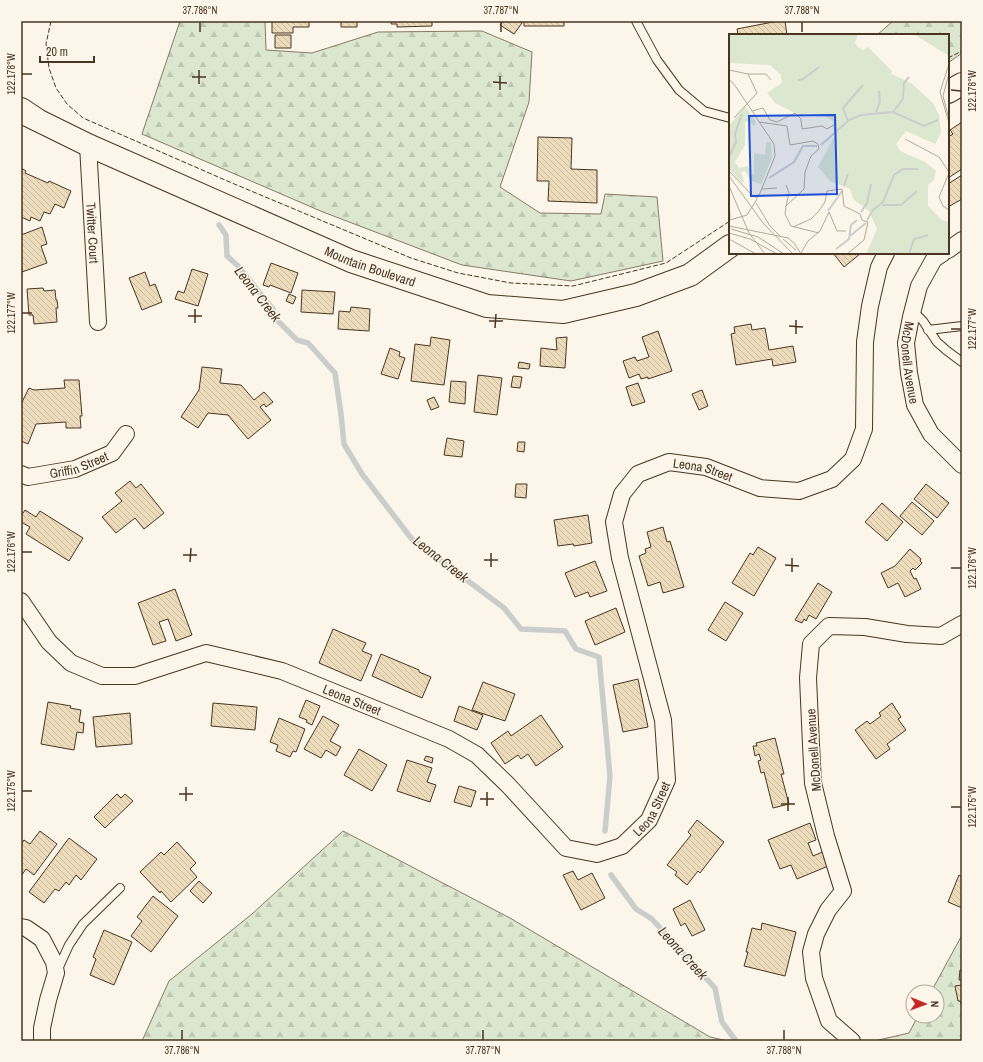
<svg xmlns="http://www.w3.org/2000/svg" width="983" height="1062" font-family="'Archivo Narrow',sans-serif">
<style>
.forest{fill:url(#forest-firs);stroke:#887966}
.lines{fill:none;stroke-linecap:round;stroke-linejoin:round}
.stream{stroke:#c9cecd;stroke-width:5.5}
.building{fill:url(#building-back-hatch);stroke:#4a3520}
.lane-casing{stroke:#4a3520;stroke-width:10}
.street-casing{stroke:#4a3520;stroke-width:18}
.secondary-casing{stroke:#4a3520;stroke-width:24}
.highway-casing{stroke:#4a3520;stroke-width:24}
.lane{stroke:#fbf6e9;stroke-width:8}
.street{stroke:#fbf6e9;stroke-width:16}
.secondary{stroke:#fbf6e9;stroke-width:22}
.highway{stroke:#fbf6e9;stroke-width:22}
.fence{stroke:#4a3520;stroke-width:1;stroke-dasharray:5 2;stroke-linecap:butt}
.ticks{fill:none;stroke:#4a3520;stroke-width:1.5}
.labels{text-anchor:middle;stroke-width:3;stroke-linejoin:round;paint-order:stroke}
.street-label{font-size:13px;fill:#4a3520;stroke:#fbf6e9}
.water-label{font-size:14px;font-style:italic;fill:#4a3520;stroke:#fbf6e9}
.inset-river{fill:none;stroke:#c9cecd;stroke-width:2}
.inset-road{fill:none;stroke:#b4a999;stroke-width:1}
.view{fill:#1d4ed8;fill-opacity:0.15;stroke:#1d4ed8;stroke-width:2}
.inset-edge{fill:none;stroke:#4a3520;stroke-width:2}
.neatline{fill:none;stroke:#4a3520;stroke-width:1.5}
.ticks-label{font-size:10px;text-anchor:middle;fill:#4a3520}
</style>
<defs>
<pattern id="forest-firs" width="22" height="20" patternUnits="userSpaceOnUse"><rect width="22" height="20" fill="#dce7d0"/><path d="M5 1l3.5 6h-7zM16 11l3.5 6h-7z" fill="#bec7b2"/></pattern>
<pattern id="building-back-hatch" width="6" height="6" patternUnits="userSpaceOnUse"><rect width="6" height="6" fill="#ecdcbc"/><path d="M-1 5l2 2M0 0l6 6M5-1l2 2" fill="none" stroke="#ccbda1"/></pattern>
</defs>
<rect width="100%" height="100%" fill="#fbf6e9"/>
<path class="forest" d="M180,21H265L266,50L312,53L378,32L482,31L532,52L529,102L500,187L540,213L601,214L605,194L657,197L663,261L571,281L462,265L323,212L142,134Z
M893,21H962V53L948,63V35H877Z
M343,831L510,918L710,1037L728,1041H142L169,981L252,914Z
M962,935V1041H874L909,1033L918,1016H937V992H931Z"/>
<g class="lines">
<path class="stream" d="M219,225L226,235L227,256L238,266L273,309L276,319L297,340L308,343L335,373L341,414L344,444L362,474L411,538L504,608L521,629L565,631L576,649L599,657L610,776L605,831
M611,875L636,909L652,919L715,988L722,1022L736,1041"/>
</g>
<path class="building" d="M272,21H309V27H293V33H272Z
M341,21H357V27H341Z
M391,21H432V26L397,27V24H391Z
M503,21H519L522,23L514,34L500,25Z
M524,21H564V26H524Z
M778,21H785L787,35H738L737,29Z
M275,35H291V48H275Z
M962,122V169L948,178V137L953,134L950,130Z
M538,137L572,138L571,169L597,170V203L548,201L549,181H537Z
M21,168L26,171L25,173L48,183L49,181L71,191L64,208L55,204L50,214L44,212L40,221L31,217L30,221L21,217Z
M962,175V199L948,207V184Z
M42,227L47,244L41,246L47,263L22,272L21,268V235Z
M833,253H859L860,254L844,267Z
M271,263L298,273L291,293L270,285L269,287L263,285Z
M192,269L208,274L198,306L175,299L178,291L184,293Z
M145,272L150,286L155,284L162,302L142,310L129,278Z
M43,288L44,291L55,290L56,300H57L58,308H56L57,322L34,324L33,315H29L27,289Z
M302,290L335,292L333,314L301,312Z
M289,294L296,297L293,304L286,301Z
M351,307L370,309L369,331L338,329L339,311L350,312Z
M751,324L752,330L765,328L769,350L793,346L796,362L773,366L772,359L736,365L731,334L735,333L734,327Z
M658,331L672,371L648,379V377L641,379L639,374L629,378L623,361L635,357L637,361L649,357L642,337Z
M431,337L450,340L444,385L411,381L415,344L430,346Z
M567,337L565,368L540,366L541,348L557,350L556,338Z
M390,348L400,352L399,356L405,358L398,379L381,374Z
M519,362L530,364L529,369L518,368Z
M202,367L222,369L220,383L241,385L254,400L264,392L273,402L266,407L264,404L260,407L271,420L248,439L228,415L208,413L198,428L181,417L199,390Z
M478,375L502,378L497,415L474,412Z
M513,376L522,377L520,388L511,387Z
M64,380H79L82,416H80L81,428H66V422L36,424L28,444L21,441V404L29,388L34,390L65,388Z
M451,381L466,382L465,404L449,402Z
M638,383L645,402L632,406L626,387Z
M702,390L708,406L699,410L692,394Z
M434,397L439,407L431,410L427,400Z
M447,438L464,441L462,457L444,455Z
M518,442H525L524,452L517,451Z
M130,481L136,488L141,484L164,513L144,529L135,518L116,533L102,517L122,501L115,493Z
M516,484H527L526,498L515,497Z
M926,484L949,503L937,518L914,499Z
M912,502L934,521L922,535L900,516Z
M882,503L903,522L887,541L865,522Z
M25,510L36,517L40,511L83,538L69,561L26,534L30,527L21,522V516Z
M588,515L592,543L574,546L573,544L558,546L554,520Z
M663,527L667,542L670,541L684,587L663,593L660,582L648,586L639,556L646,553L645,549L651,547L647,532Z
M758,547L776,558L754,596L732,583L750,553L753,555Z
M910,549L921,559L920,561L922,563L915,570L913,568L910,571L914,579L916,578L921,589L905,597L898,583L888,588L881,573L895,566Z
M595,561L607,591L590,597L588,592L575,597L565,573Z
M818,583L832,592L816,619L809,615L806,621L804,619L802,623L795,620Z
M175,589L192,635L176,641L168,619L159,622L166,641L153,645L138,603Z
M725,602L743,613L726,641L708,630Z
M616,608L625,632L595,645L585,621Z
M333,629L366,643L362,651L372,655L361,681L319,663Z
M381,654L419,670V672L431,677L422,698L372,676Z
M638,679L648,727L623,732L613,685Z
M483,682L515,694L505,721L472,710Z
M306,700L320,706L312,725L306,722L307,720L299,717Z
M48,702L71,706L70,708L81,710L79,722L84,723L83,733L77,732L74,750L41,744Z
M213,703L257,707L255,730L211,726Z
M892,703L901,717L898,719L906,730L887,744L890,749L876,759L855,730L867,721L870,724L881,716L879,713Z
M459,706L483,715L477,730L454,721Z
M130,713L132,744L96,747L93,717Z
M541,715L563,747L536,766L528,754L521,759L518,755L505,764L491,743L508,731L511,736Z
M323,716L339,725L330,741L341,747L336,756L326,750L321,758L304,749Z
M279,718L305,729L296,752L293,751L290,757L276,751L278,745L270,742Z
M775,738L784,774H781L789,804L773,808L764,772L761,773L758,761L761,760L759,754L755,756L753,746H757L756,743Z
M359,749L387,765L372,791L344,775Z
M426,756L433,758L432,763L424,760Z
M407,760L432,768L427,782L436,785L430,802L397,791Z
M459,786L476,791L471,807L454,802Z
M117,794L121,798L125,794L133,801L105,828L94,817Z
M697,820L724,842L700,873L698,871L687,885L675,875L677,872L667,865L691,835L688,832Z
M810,823L816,840L808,843L813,856L827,850L833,864L797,879L791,865L780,869L768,840Z
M40,831L57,844L34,875L26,869L21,876V842L22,843L24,840L30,844Z
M69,838L97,859L81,880L76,875L69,885L66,882L59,891L55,889L44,903L29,892Z
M177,842L196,863L190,869L197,877L171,902L161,891L160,893L140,872L161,852L164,855Z
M573,871L578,880L592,873L605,898L581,910L563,875Z
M959,875L962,877V908L948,902Z
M199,881L212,893L203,903L190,891Z
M153,896L178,916L151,952L131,936L142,921L137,917Z
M690,900L705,930L692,936L685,923L681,926L673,909Z
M762,923L796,932L785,976L744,966L748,952H746L752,928L761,930Z
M104,930L132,942L114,985L90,975L96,959L93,957Z
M960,970H962V980H959Z
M962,985V1004H961L960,1001H958L955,986Z"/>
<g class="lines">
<defs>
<path id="lane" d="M636,21L657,60L679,90L704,111L730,118
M912,310L923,321L937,342L946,350L962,362
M928,330L962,326
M58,969L69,945L83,924L120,888"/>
<g id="street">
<path id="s1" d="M88,145L98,322"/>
<path d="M948,250L962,240"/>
<path id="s2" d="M943,253L934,259L919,286L911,317L906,343L909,373L915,405L931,434L962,465"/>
<path id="s3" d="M21,474L28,477L75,469L112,453L126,434"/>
<path id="s4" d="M21,601L49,642L71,663L102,676H135L206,653L282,671L449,739L477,755L508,785L566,848L597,854L622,846L649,820L667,780L663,720L620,558L614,522L622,494L638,474L669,462L706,467L760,488L799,491L832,479L853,459L864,429L865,342L870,306L879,267L886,253"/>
<path d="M21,927L26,928L42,939L54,962L56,973L48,1000L42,1028V1041"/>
<path d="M852,1041L829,1021L814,978L811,952L816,934L828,910L843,891L826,836L813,783L811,745L808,678L811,644L829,626L865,627L907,634L941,636L962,624"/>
</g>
<g id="secondary">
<path d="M948,92L962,84"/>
<path id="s5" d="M21,112L88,145L351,261L487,306L563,312L636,295L690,275L730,246"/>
</g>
<path id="highway" d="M21,109L36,119"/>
</defs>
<use href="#lane" class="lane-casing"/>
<use href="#street" class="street-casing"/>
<use href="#secondary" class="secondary-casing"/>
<use href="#highway" class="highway-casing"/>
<use href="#lane" class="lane"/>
<use href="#street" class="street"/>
<use href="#secondary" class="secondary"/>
<use href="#highway" class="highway"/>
<path class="fence" d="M51,21L46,44L49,68L56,88L67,104L83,118L232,183L411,258L458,273L511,283L573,286L666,263L730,221
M948,58L962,51"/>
</g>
<path class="ticks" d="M200,32V22M501,32V22M802,32V22M22,74H32M192,77H206M493,82L507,83M199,84V70M500,90V76M951,90L961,91M22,313H32M188,316H202M489,321H503M195,323V309M789,326L803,327M495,328L496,314M951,329H961M796,334V320M22,552H32M183,555H197M484,560H498M190,562L191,548M785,565L799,566M491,567V553M951,568H961M792,572V558M22,791H32M179,794H193M480,799H494M186,801V787M781,804H795M487,806V792M951,807H961M788,811V797M182,1040V1030M483,1040V1030M784,1040V1030"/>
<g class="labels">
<g class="street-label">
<text dy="5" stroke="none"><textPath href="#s1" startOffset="88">Twitter Court</textPath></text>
<text dy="5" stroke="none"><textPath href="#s5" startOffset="382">Mountain Boulevard</textPath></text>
<text dy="5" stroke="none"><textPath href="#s2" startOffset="120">McDonell Avenue</textPath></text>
<text dy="5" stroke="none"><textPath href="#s3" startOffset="60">Griffin Street</textPath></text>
<text dy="5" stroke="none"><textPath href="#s4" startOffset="1167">Leona Street</textPath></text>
<text dy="5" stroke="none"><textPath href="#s4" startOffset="375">Leona Street</textPath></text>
<text transform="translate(813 750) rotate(-94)" y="5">McDonell Avenue</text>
<text dy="5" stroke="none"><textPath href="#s4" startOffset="747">Leona Street</textPath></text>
</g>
<g class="water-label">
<text transform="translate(258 294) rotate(52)" y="5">Leona Creek</text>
<text transform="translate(441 559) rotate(38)" y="5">Leona Creek</text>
<text transform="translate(683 953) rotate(48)" y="5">Leona Creek</text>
</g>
</g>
<g transform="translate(729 34)">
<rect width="220" height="220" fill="#fbf6e9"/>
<path d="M0,0H129L126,9L129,13L134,16L139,13L163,37L162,40L182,49L204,69L210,81L212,99L206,110L177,97L167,110L171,117L196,128L207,137L205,146L199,151V172L213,186L220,188V220H137L148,195L140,177L124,165L121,155L101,147L89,133L105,103L104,87L88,78L70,81L46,69L38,59L53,49L52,41L41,31L0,29ZM16,72L27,88L25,92L20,87L16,88V111L6,128L10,134L19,132L22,140H25V119L36,121L37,108H42L43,124L32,150L22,147L16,137L12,138L15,147L13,149L0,135V92Z" fill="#dce7d0"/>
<path d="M0,0H127L124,8L127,14L132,17L139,15L161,40L180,50L202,69L210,98L206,107L154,85L76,79L51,68L40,59L54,49L52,37L45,29L0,24ZM185,0H220V22L186,1Z" fill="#dce7d0"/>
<path class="inset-river" d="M69,46L74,45L90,33M147,78L151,68L150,57M164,78L174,65L175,49L180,43M119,87L114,74L134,51M92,111L120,86L132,81L164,78L195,92L209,86M0,123L7,108L6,100L13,80M40,144L65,128L74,112H88M115,152L119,140M153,171H172L188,157M99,177L113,157M132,178L138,169L142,150M138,186L144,176L154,168L165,141L174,135H189M121,202L137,189M107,215L120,205L122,191L128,186M180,220L185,205L199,201"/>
<path class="inset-road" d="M220,30L211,58L220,89M0,36L19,40H37L42,46M220,39L214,62L220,85M0,45L7,53L45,110L46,122L31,159M23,77L34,74L41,86L48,88L66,79L72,85L73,95L93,92L98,95L105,91M5,84L28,59L19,40M30,88L58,92L61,111L84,107L89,110L90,115L82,122L76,138L75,155L57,172L56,180L62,192L90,199M176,105L210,123L220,138M0,137L24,162L28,164L31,159M220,139L210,163L214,172L220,176M0,142L34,189L64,220M57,151L60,159L57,172M0,152L20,199L36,220M33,155L48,154M0,159L1,186M27,169L41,192L51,202M1,186L18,181L28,165M0,192L59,204L65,209L72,220M64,193L82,185L89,178L96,168L98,157L113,155L115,172L131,180L133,186L139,188L135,206L118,220M2,195L29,203L55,220M0,199L21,205L48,220M0,205L27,220M54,205L67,216M72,219L79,207L91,197L100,178L108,197H117"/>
<path class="view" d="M106,81L108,160L22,162L20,82Z"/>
<rect width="220" height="220" class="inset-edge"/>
</g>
<rect width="983" height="1062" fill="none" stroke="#fbf6e9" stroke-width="44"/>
<g transform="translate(925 1004) rotate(91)"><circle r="19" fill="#fbf6e9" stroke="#b4a999"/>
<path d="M0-3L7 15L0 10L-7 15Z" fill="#c62828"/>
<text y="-6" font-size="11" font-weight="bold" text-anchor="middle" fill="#4a3520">N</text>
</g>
<path d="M40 56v6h54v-6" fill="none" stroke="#4a3520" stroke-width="2"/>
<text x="46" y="56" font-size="12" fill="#4a3520" stroke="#fbf6e9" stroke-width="3" paint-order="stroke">20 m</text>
<rect x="22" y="22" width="939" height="1018" class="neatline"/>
<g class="ticks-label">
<text x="200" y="14">37.786°N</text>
<text x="501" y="14">37.787°N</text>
<text x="802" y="14">37.788°N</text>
<text transform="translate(11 74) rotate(-90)" y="4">122.178°W</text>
<text transform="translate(972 91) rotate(-90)" y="4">122.178°W</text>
<text transform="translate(11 313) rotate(-90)" y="4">122.177°W</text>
<text transform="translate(972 329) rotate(-90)" y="4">122.177°W</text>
<text transform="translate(11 552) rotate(-90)" y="4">122.176°W</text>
<text transform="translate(972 568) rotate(-90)" y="4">122.176°W</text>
<text transform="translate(11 791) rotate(-90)" y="4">122.175°W</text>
<text transform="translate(972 807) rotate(-90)" y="4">122.175°W</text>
<text x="182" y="1054">37.786°N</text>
<text x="483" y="1054">37.787°N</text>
<text x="784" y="1054">37.788°N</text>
</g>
</svg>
